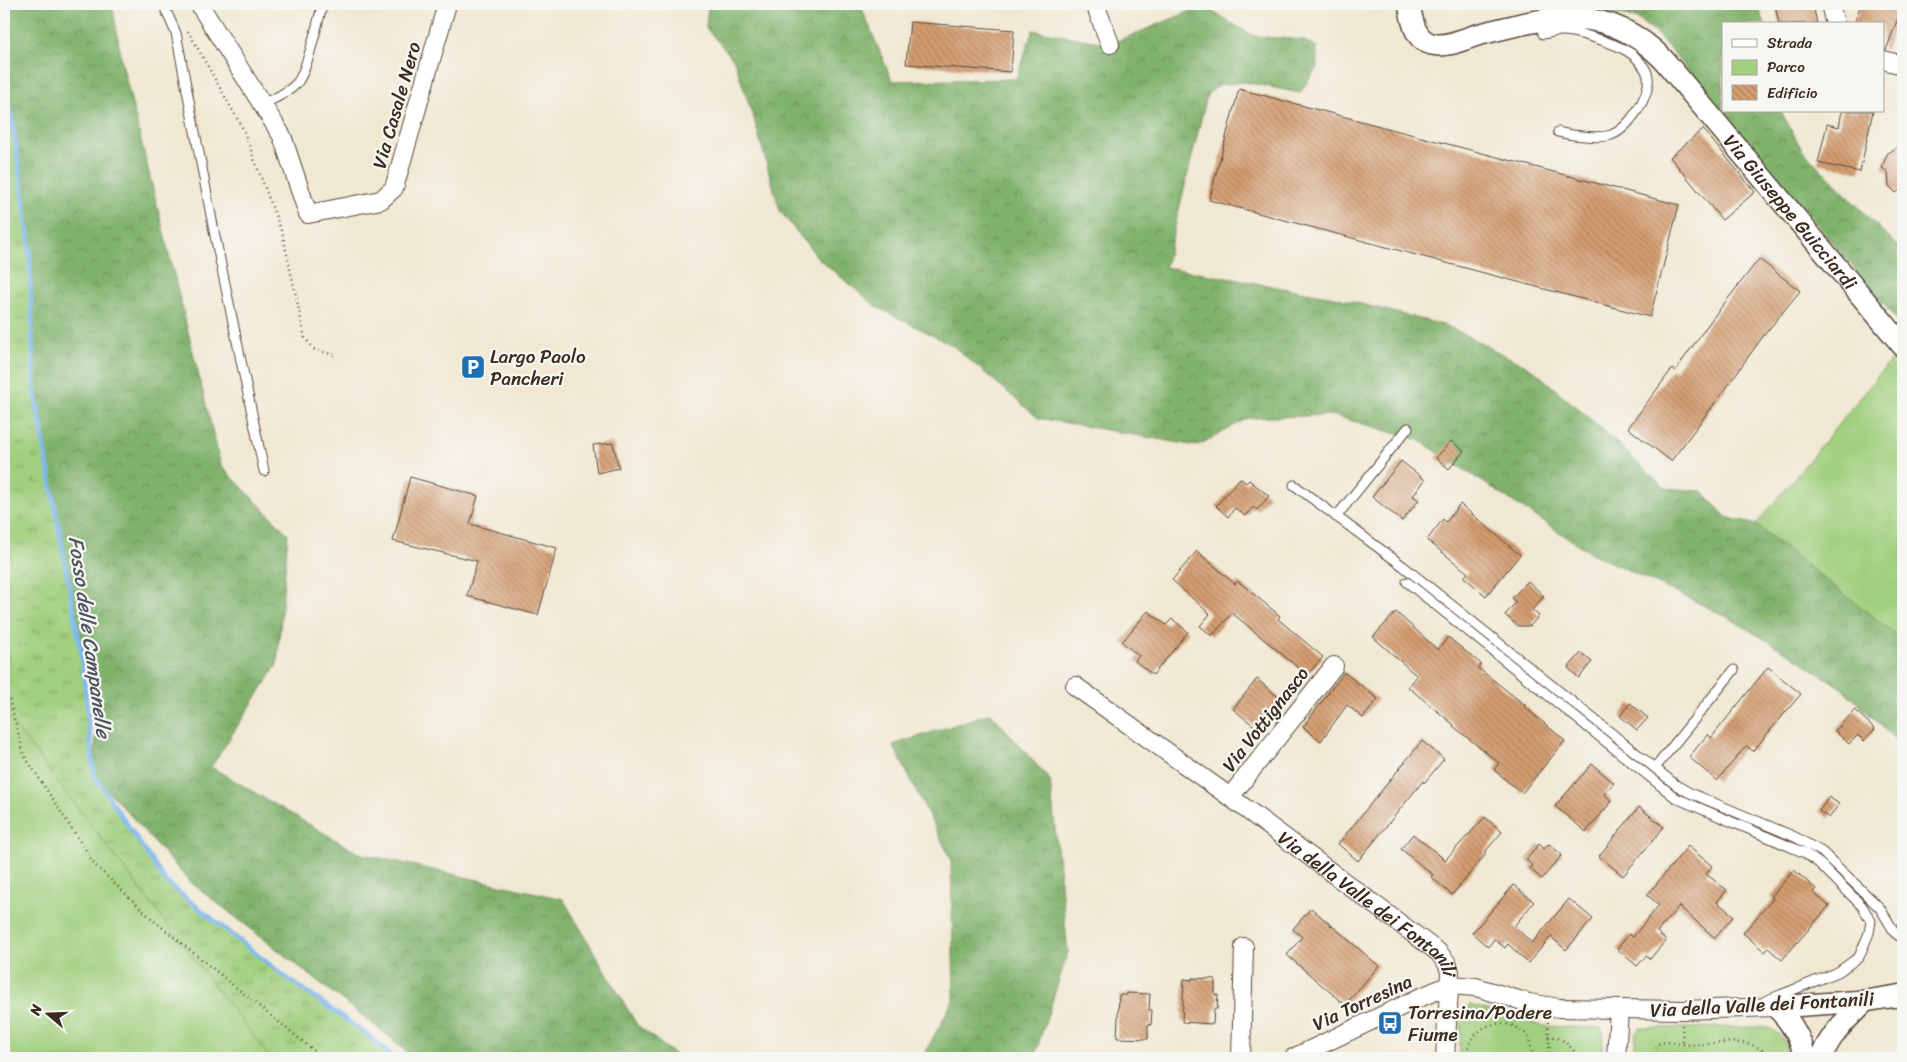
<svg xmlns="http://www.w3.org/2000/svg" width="1907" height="1062" font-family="Sriracha,sans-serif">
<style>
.grass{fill:url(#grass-tufts);stroke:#6e7c4e}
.forest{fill:url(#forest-crowns);stroke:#5e6e45}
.green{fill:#a0cf7d;stroke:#6e7c4e}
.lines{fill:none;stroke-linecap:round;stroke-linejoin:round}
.stream{stroke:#7fb8f0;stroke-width:4.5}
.building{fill:url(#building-back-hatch)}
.service-casing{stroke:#564639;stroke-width:11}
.minor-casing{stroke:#564639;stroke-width:20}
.tertiary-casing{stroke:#564639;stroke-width:24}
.path{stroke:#564639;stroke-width:2.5;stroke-dasharray:1 4;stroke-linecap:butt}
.service{stroke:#fff;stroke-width:9}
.minor{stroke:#fff;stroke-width:18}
.tertiary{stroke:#fff;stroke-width:21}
.labels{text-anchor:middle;stroke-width:4.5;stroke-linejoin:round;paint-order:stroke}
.street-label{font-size:19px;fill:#3b2a1e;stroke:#f6f6f2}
.poi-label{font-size:19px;fill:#3b2a1e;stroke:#f6f6f2;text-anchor:start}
.water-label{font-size:20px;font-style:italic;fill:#4f555d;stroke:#f6f6f2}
</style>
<defs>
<pattern id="grass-tufts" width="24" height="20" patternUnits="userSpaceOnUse" patternTransform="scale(1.25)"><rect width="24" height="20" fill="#a0cf7d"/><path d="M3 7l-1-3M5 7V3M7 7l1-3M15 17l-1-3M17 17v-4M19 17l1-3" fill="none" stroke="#84a866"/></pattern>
<pattern id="forest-crowns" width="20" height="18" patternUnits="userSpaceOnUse" patternTransform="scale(1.25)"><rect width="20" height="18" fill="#80b26c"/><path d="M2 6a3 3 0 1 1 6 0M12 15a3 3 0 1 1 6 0" fill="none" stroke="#6a9158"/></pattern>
<pattern id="building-back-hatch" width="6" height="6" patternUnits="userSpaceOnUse" patternTransform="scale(1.25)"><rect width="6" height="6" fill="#d49d71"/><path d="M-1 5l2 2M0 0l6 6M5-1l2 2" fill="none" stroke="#ad805c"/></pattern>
</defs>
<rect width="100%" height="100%" fill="#f6f6f2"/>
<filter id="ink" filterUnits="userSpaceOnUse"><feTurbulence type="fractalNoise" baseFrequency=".02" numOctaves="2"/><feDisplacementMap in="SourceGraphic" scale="10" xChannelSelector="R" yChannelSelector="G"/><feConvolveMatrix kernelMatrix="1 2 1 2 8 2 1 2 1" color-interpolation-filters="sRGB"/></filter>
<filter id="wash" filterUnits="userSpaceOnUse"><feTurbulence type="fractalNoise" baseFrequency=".0096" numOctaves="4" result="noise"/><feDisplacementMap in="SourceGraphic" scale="20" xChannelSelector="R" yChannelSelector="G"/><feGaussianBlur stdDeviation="1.12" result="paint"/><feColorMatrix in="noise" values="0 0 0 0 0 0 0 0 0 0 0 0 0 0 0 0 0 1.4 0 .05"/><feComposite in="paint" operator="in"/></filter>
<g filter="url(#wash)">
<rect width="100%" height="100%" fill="#f1e8d2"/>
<path class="grass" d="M4,90L12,119L29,239L34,388L79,637L94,775L166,882L283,975L369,1036L394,1058H192L4,911V669L7,664L5,489L10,435L8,300L4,266Z"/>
<path class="forest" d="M4,4H112L122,63L221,466L288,534L277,665L211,767L358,853L563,899L637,1025L679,1058H413L391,1038L189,881L94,775L97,688L79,637L34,388L29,239L4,78Z
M708,4H860L892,81L1016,79L1033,30L1110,44L1203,6L1253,36L1303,40L1317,48V67L1300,93L1245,82L1219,85L1207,95L1165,267L1334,297L1447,326L1532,369L1595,423L1665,488L1702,491L1726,517L1756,525L1903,640V747L1843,689L1793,656L1722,614L1591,553L1419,440L1332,415L1248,418L1197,446L1038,418L952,345L877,307L818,258L780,211L754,119L734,60L706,28Z
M1591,4H1757L1765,24H1723V111H1781L1802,150L1903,252V327L1658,35L1638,19L1589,8Z
M991,713L1050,780L1068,952L1034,1058H922L954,999L951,859L893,745Z"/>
<path class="green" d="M1895,355L1903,365V640L1756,525Z
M4,712L270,1058H4Z
M1470,1005L1542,1026L1601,1028L1603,1031L1602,1058H1459L1462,1013Z
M1765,1027C1781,1031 1786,1043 1790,1058H1634L1636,1032L1640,1028Z"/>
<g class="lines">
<path class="stream" d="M4,90L12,119L29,239L34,388L82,658L94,775L166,882L283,975L369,1036L394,1058"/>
</g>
<g id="blocks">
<path class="building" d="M1775,4H1813L1817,24H1779Z
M1861,4H1884L1901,10L1886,50H1883V24H1854Z
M910,22L1014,30L1011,72L906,64Z
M1239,89L1679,205L1650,317L1209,200Z
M1842,111H1873L1860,172L1818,163L1827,124L1839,127Z
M1703,129L1755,192L1722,220L1670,157Z
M1903,143V187L1896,193L1889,186L1888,172L1882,168L1887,154Z
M1759,259L1800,291L1761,339L1721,395L1671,461L1628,428L1672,369L1675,371L1712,319Z
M1451,441L1464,451L1449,469L1436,458Z
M613,443L619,468L597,473L593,445Z
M1401,461L1425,480L1413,496L1419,500L1402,521L1372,497Z
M410,477L478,496L470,524L557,548L538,615L467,596L477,561L393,541Z
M1240,478L1246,483L1249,480L1269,496L1257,510L1253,507L1245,516L1235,508L1228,517L1216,506Z
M1460,504L1520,555L1486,596L1464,577L1468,573L1427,540L1443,519L1446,522Z
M1197,551L1235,584L1238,581L1280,616L1278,619L1323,657L1307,675L1232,613L1212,636L1200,626L1210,614L1172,580Z
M1528,581L1544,596L1532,610L1539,616L1530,626H1518L1505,615L1516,602L1512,598Z
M1148,611L1166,625L1172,619L1188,632L1153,675L1135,661L1139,656L1122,642Z
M1396,612L1438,650L1448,637L1481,664L1478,668L1525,705L1524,706L1565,741L1522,793L1494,770L1499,763L1453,726L1454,725L1408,687L1417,676L1373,637Z
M1581,653L1592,662L1579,678L1568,668Z
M1768,667L1801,694L1753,751L1746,746L1717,781L1689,757L1708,734L1711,738Z
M1344,672L1378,699L1363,718L1347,705L1321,741L1303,727Z
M1257,679L1282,700L1258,729L1233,709Z
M1630,703L1648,718L1637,730L1620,716Z
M1855,710L1875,729L1864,741L1858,735L1849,744L1835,731Z
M1422,741L1444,759L1424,783L1423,781L1358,861L1338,844Z
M1592,764L1614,783L1604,794L1612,801L1586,832L1555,806Z
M1829,797L1839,804L1829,818L1819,811Z
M1639,807L1664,827L1623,876L1599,856Z
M1485,817L1502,832L1484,853L1486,854L1452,895L1431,877L1433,875L1401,849L1413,834L1445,860Z
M1539,844L1544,849L1549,844L1562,855L1542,879L1530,869L1532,865L1526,860Z
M1688,846L1712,866L1706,874L1727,890L1717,902L1734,916L1715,938L1679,906L1657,932L1666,940L1650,959L1646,956L1637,966L1617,949L1629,934L1633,937L1659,905L1647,895Z
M1794,870L1816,889L1813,892L1829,906L1782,960L1768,948L1765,952L1743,933L1773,899L1771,897Z
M1514,885L1534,902L1514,926L1532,943L1569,899L1593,919L1566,950L1551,937L1528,963L1508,944L1505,948L1494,939L1488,947L1472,933Z
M1311,908L1379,966L1345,1005L1287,955L1302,937L1293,929Z
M1192,978L1215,979V995H1218L1217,1009H1214L1213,1024L1182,1022L1184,979L1192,980Z
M1127,993L1150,994L1149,1010H1152L1151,1025L1148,1024V1039L1117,1038L1119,995H1127Z"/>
</g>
</g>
<g filter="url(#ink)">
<use href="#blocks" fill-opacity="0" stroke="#564639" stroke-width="1"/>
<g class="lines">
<defs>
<path id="service" d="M163,4L176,33L215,236L264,471
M1541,20L1543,34C1549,33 1556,31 1562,31C1574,30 1616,44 1627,51C1635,55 1647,68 1648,77C1651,96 1628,129 1611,135C1601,139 1568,135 1558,132
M263,104C275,98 288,93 297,83C308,70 317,22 323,4
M1294,485L1403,566L1676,785L1688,792L1795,837L1822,852L1880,908L1895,933L1903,939
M1336,517L1408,428
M1407,582L1676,798L1805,853L1820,864L1862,906L1871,921L1869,933L1859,957L1838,972L1765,1001
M1655,768L1734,670"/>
<g id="minor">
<path d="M199,4L282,136L308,214L381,200L394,188L447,4"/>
<path d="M1095,4L1110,44"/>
<path d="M1830,4L1835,24"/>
<path d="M1577,17L1584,4"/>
<path d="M1883,60L1903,65"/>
<path id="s1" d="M1075,686L1230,797L1438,952L1447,963L1450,972L1445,1058"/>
<path d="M1230,797L1334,666"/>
<path d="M1241,1058L1244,947"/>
<path d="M1293,1058L1421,997L1450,985L1476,987L1529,1003L1559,1008L1681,1010L1776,1007"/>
<path d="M1616,1058L1619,1009"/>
</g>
<g id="tertiary">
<path id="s2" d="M1409,4C1412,19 1414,40 1432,44C1446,48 1464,39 1477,35C1547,17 1605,0 1663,59L1903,346"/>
<path d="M1776,1007L1865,1001L1903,995"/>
<path d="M1776,1007C1791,1021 1801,1038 1805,1058"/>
<path d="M1821,1058C1830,1034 1848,1018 1865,1001"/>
</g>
</defs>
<use href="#service" class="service-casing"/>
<use href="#minor" class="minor-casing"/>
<use href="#tertiary" class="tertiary-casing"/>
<path class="path" d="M188,31L243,129L283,236L305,338L314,349L334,355
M4,388V448
M4,680L24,755L96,866L153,920L323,1058
M1548,1022L1550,1058
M1682,1025L1683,1044
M1548,1036C1564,1038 1570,1045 1579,1058
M1467,1058C1465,1031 1499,1013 1520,1030C1523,1032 1525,1033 1527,1035C1530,1041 1532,1052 1533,1058
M1658,1058L1656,1051L1657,1045C1667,1038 1680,1045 1692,1045C1717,1045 1752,1034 1770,1058"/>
<use href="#service" class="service"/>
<use href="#minor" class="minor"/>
<use href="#tertiary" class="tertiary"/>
</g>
</g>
<defs>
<symbol id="parking-square" viewBox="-11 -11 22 22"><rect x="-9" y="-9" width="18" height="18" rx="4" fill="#1f6fb2" stroke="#f6f6f2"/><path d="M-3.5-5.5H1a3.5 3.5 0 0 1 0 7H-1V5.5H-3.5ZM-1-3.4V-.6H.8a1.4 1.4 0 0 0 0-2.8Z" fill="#fff"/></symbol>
<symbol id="bus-square" viewBox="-11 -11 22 22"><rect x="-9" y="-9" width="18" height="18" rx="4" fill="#1f6fb2" stroke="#f6f6f2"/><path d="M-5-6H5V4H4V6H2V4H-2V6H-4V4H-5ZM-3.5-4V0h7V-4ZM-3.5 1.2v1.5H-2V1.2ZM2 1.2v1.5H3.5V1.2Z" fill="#fff"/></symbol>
</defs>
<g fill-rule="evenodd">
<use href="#parking-square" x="459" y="353" width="28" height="28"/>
<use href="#bus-square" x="1376" y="1009" width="28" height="28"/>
</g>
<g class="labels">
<g class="street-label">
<text transform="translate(396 105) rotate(-74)" y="7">Via Casale Nero</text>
<text dy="7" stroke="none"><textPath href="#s2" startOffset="494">Via Giuseppe Guicciardi</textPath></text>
<text transform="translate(1265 719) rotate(-52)" y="7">Via Vottignasco</text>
<text dy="7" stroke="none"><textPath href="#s1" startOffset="366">Via della Valle dei Fontanili</textPath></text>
<text transform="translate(1362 1002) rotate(-25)" y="7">Via Torresina</text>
<text transform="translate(1762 1004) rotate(-3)" y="7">Via della Valle dei Fontanili</text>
</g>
<g class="poi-label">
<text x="490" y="363">Largo Paolo<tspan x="490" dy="22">Pancheri</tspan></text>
<text x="1408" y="1019">Torresina/Podere<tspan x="1408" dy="22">Fiume</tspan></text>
</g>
<g class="water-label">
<text transform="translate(90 637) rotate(82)" y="7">Fosso delle Campanelle</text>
</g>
</g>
<rect width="1907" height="1062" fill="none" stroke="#f6f6f2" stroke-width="20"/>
<rect x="1722" y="22" width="162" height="90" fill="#f6f6f2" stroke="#aba49d"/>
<rect x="1732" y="39" width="25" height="8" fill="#ffffff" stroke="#aba49d"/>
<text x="1767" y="48" font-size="15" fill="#3b2a1e">Strada</text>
<rect x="1732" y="60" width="25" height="15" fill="#a0cf7d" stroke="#aba49d"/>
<text x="1767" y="72" font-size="15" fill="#3b2a1e">Parco</text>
<rect x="1732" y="85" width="25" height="15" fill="url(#building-back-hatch)" stroke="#aba49d"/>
<text x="1767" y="98" font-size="15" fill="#3b2a1e">Edificio</text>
<g transform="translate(48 1014) rotate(289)" stroke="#f6f6f2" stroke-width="4" paint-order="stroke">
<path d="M0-4L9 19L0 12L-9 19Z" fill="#3b2a1e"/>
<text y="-8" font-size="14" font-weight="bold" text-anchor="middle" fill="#3b2a1e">N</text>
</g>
</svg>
